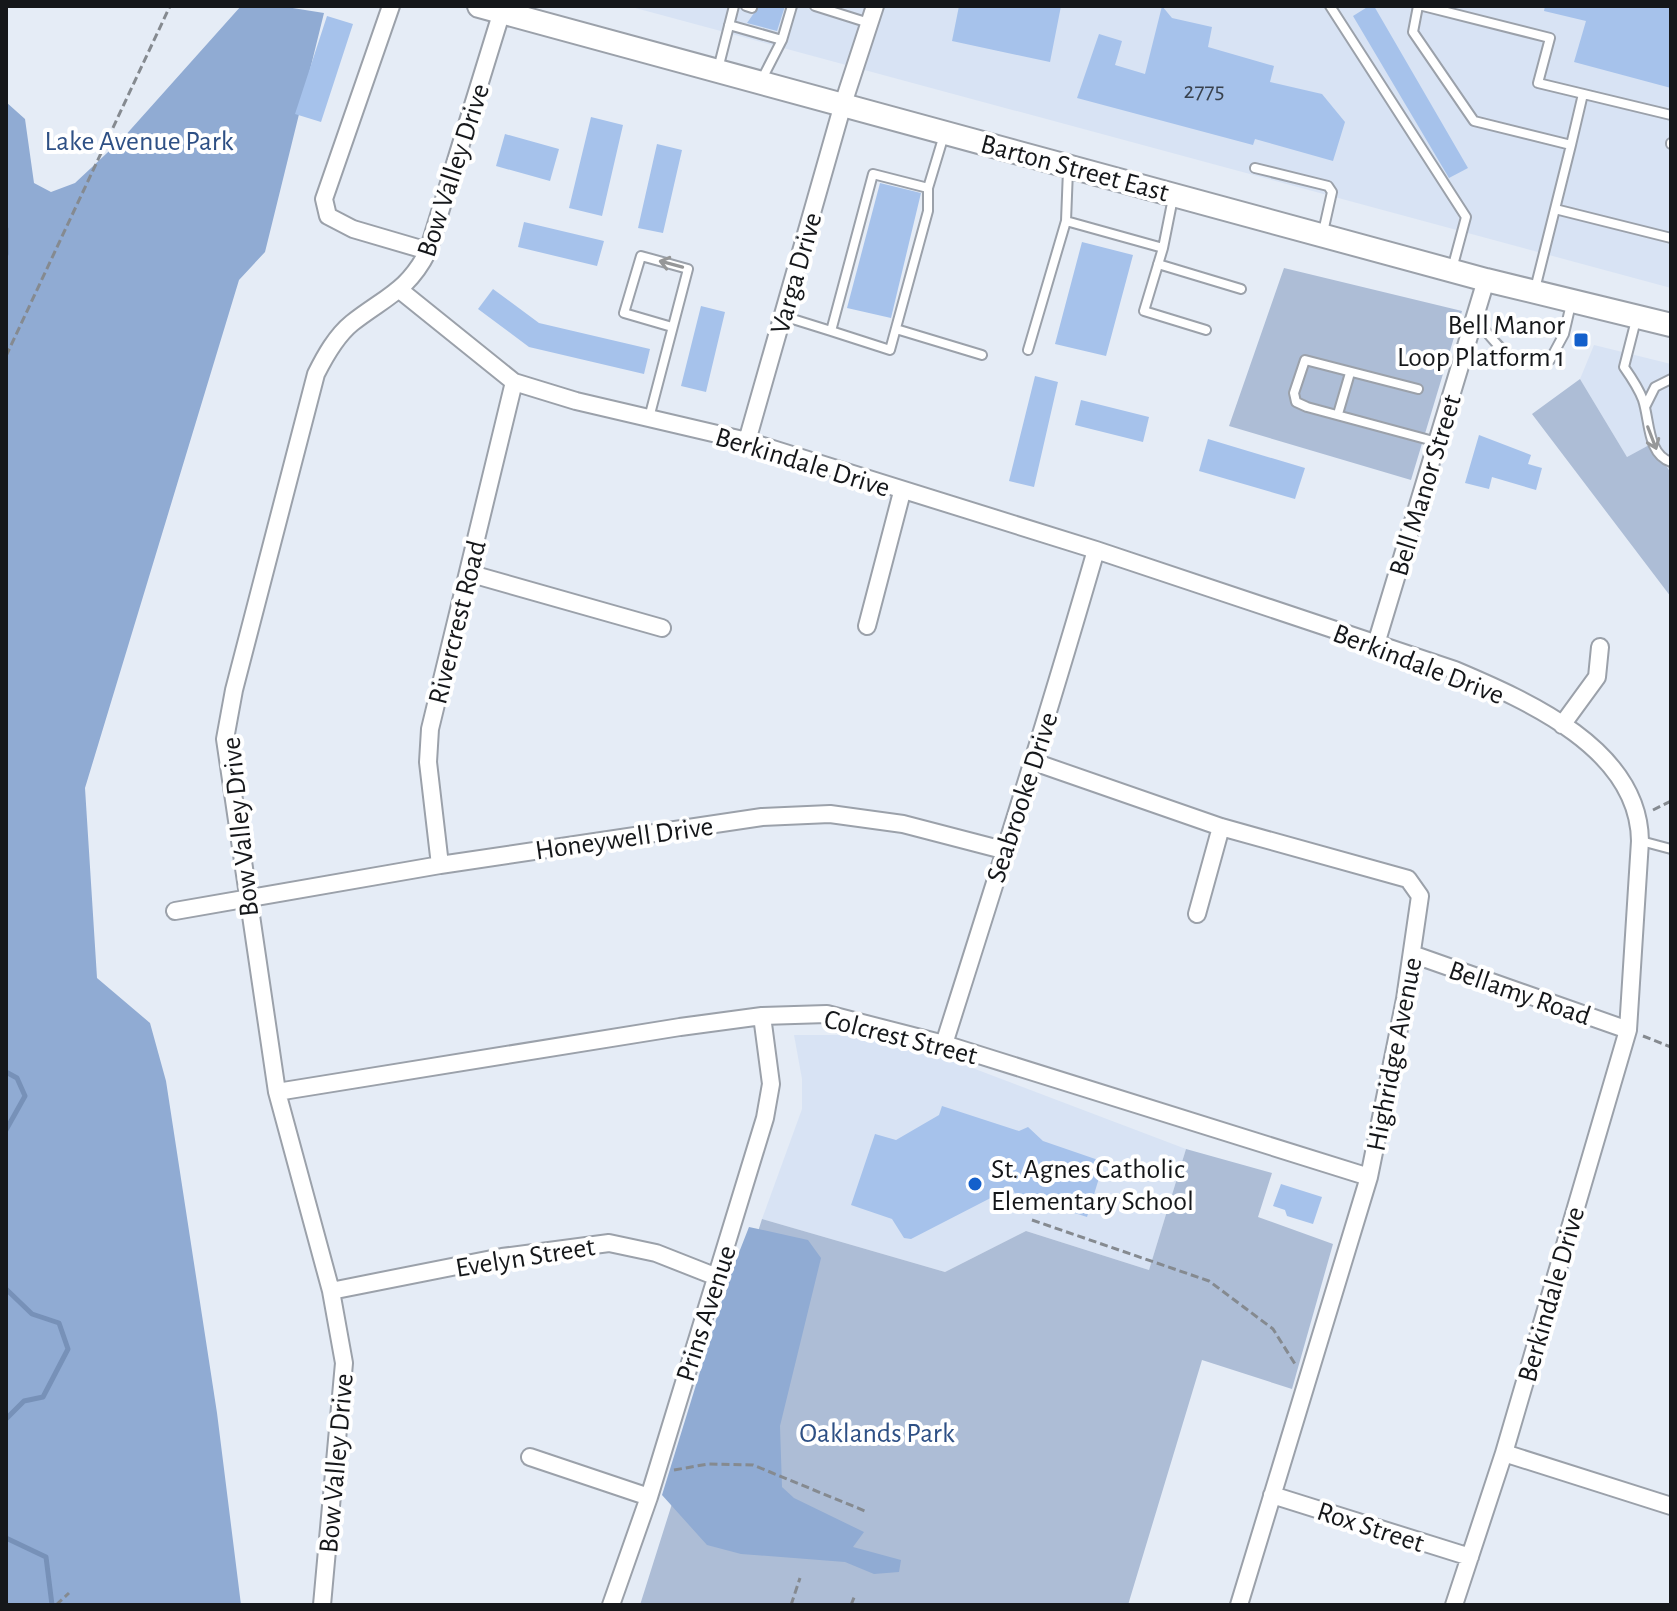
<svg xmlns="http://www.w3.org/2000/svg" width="1677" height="1611" font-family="'Alegreya Sans',sans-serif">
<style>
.built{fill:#d8e3f4}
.green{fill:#adbdd6}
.forest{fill:#90abd3}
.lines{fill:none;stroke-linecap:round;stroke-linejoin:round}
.stream{stroke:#7791b8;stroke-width:5}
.building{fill:#a6c2eb}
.service-casing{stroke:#9ba1aa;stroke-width:12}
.minor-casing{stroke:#9ba1aa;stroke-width:20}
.secondary-casing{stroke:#9ba1aa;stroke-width:26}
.path{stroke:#858a90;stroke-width:3;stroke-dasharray:8 4;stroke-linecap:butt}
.service{stroke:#fff;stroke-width:8}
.minor{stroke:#fff;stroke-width:16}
.secondary{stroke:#fff;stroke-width:22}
.oneway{stroke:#969798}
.poi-dot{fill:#1460cb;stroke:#fff;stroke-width:3}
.labels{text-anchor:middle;stroke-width:8;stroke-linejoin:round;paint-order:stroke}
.number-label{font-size:24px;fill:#39424e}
.park-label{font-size:28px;fill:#2e5085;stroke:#fff}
.street-label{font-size:28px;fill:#15171a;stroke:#fff}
.poi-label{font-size:28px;fill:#15171a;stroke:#fff;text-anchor:end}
</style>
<rect width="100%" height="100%" fill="#e5ecf6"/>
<path class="built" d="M628,6H1671V288L717,30Z
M1594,345L1671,364V473L1651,444L1627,457L1580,379Z
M794,1035H871L925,1050L1186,1149L1149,1270L1026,1231L945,1272L762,1219L802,1109V1079Z"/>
<path class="green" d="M1284,268L1462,311L1411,480L1229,426Z
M1580,379L1627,457L1651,444L1671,473V597L1532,414Z
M1186,1149L1272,1173L1258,1217L1333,1244L1292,1389L1202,1360L1128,1605H640L762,1219L945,1272L1026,1231L1149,1270Z"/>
<path class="forest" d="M241,6H280L324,13L265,252L239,280L85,788L97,978L150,1023L166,1081L217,1413L241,1605H6V102L25,119L34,183L51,192L75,183L123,138Z
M749,1227L808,1240L821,1258L780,1426L782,1487L794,1498L864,1532L853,1547L901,1560L899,1572L874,1574L845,1562L741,1554L707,1545L662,1495L729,1278Z"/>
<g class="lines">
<path class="stream" d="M6,229V254
M6,1072L17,1078L25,1096L6,1130
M6,1289L32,1314L59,1323L68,1349L43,1397L24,1401L6,1419
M6,1538L46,1557L52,1605"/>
</g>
<path class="building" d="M759,6H785L777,31L747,23Z
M959,6H1061L1050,62L952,41Z
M1162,6L1172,18L1212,27L1208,47L1274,66L1270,82L1322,94L1345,122L1333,161L1255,139L1253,145L1077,98L1099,34L1122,41L1115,65L1145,74Z
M1369,6H1374L1468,168L1449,178L1353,16Z
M1545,6H1671V88L1574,62L1586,21L1544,11Z
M327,16L353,24L321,122L295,114Z
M591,117L623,125L602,216L569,208Z
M505,134L559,149L550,181L496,166Z
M657,144L682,150L663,233L638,228Z
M880,183L921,193L891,318L847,308Z
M524,222L604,241L597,266L518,247Z
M1082,242L1133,255L1106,356L1055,344Z
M493,289L539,323L650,349L644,374L529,347L478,309Z
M701,306L725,312L706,392L681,386Z
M1035,376L1058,382L1034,487L1009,481Z
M1081,400L1149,417L1143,442L1075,425Z
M1479,435L1531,455L1528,464L1542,468L1536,490L1492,477L1489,489L1465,483Z
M1208,439L1305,468L1295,499L1199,471Z
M942,1106L1019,1131L1028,1127L1043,1141L1104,1162L1087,1217L1015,1194L1012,1187L911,1239L904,1238L892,1219L851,1205L875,1134L896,1140L939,1115Z
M1281,1184L1322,1197L1313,1224L1287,1216L1285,1210L1273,1206Z"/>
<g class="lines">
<defs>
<path id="service" d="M746,6L752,8
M815,6L869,23
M1330,6L1466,217L1452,269
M1418,6L1413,32L1474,121L1571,145L1535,289
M1423,6L1550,38L1538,83L1671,115
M729,25L782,40
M718,69L734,6
M762,79L782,40L792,6
M1671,143V144
M1571,145L1583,94
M1255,168L1328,186L1332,192L1323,232
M1555,209L1671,238
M1066,221L1068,170
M1163,248L1173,198
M1158,264L1241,289
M783,316L831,331L873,174L928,188L944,135
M1475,319C1500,346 1510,370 1550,360L1564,334L1571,304
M1636,320L1624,367C1631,377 1639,389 1643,400C1650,421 1647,454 1671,462
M896,329L982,355
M831,331L890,350L928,211V188
M1028,350L1066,221L1163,248L1144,311L1206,330
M1418,389L1305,360L1294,393L1296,402L1307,407L1437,442
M1645,407L1655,387L1671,379
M1338,414L1350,373
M649,418L688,269L641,256L624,313L672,327
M1641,841L1671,849"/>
<path id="minor" d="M391,6L324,199L328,216L353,229L428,251
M401,291L514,382L576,401L747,441L1096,550L1455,670C1528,701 1639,749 1640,841L1628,1030L1504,1453L1454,1605
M747,441L843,104L875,6
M468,573L662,628
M867,626L902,492
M1376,644L1486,280
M1562,725L1597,677L1600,647
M1034,762L1221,827L1408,879L1420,896L1405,999L1369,1177L1239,1605
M440,865L428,762L430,729L514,382
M175,911L440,865L762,817L830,814L903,824L1003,850
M1197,914L1221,827
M1412,954L1628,1030
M944,1044C996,880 1048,716 1096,550
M277,1092L680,1027L762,1016L827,1014L944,1044L1369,1177
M331,1291L502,1257L609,1243L656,1253L717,1277
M1504,1453L1671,1506
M530,1457L649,1497
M1272,1495L1470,1557
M322,1605L344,1363L331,1291L277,1092L225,739L234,690L316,374C325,356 336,336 352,323C385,297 408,291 428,251L502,11
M611,1605L649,1497L765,1118L771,1084L762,1016"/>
<path id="secondary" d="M479,6L1486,280L1671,325"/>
</defs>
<use href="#service" class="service-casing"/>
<use href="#minor" class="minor-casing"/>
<use href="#secondary" class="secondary-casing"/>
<path class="path" d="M6,356L170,6
M1653,810L1671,801
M1643,1036L1671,1047
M1032,1220L1209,1281L1273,1329L1295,1364
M674,1470L708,1464L753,1465L865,1511
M56,1605L69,1593
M791,1605L800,1578
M851,1605L855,1595"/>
<use href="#service" class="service"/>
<use href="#minor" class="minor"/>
<use href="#secondary" class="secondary"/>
</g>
<defs><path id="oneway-shaft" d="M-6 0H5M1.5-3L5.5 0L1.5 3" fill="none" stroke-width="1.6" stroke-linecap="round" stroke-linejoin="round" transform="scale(2)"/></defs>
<g class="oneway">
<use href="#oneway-shaft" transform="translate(671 264) rotate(-165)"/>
<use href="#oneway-shaft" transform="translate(1652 438) rotate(69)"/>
</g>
<g class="poi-dot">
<rect x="1573" y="332" width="16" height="16" rx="4"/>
<circle cx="975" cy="1184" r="8"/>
</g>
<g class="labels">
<g class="number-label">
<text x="1204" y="98">2775</text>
</g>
<g class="park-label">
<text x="139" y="150">Lake Avenue Park</text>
<text x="877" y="1442">Oaklands Park</text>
</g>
<g class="street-label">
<text transform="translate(1075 167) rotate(15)" y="10">Barton Street East</text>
<text transform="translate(452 170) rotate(-72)" y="10">Bow Valley Drive</text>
<text transform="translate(795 273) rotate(-74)" y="10">Varga Drive</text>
<text transform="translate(803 461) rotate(17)" y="10">Berkindale Drive</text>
<text transform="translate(1424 485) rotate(-73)" y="10">Bell Manor Street</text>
<text transform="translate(456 622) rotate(-76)" y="10">Rivercrest Road</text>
<text transform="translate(1419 663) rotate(21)" y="10">Berkindale Drive</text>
<text transform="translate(1021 797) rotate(-72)" y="10">Seabrooke Drive</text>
<text transform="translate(239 827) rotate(-96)" y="10">Bow Valley Drive</text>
<text transform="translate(624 837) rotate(-8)" y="10">Honeywell Drive</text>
<text transform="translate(1520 992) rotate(19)" y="10">Bellamy Road</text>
<text transform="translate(901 1036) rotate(14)" y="10">Colcrest Street</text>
<text transform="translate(1393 1054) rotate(-79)" y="10">Highridge Avenue</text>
<text transform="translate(525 1256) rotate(-9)" y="10">Evelyn Street</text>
<text transform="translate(1550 1294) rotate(-74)" y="10">Berkindale Drive</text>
<text transform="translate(705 1313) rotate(-72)" y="10">Prins Avenue</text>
<text transform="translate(335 1463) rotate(-85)" y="10">Bow Valley Drive</text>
<text transform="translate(1371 1526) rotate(18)" y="10">Rox Street</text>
</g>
<g class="poi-label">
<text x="1565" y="334">Bell Manor<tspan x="1565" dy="32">Loop Platform 1</tspan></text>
<text x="991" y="1178" text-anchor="start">St. Agnes Catholic<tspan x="991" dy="32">Elementary School</tspan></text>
</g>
</g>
<rect width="1677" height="1611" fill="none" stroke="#15171a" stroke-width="16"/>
</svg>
